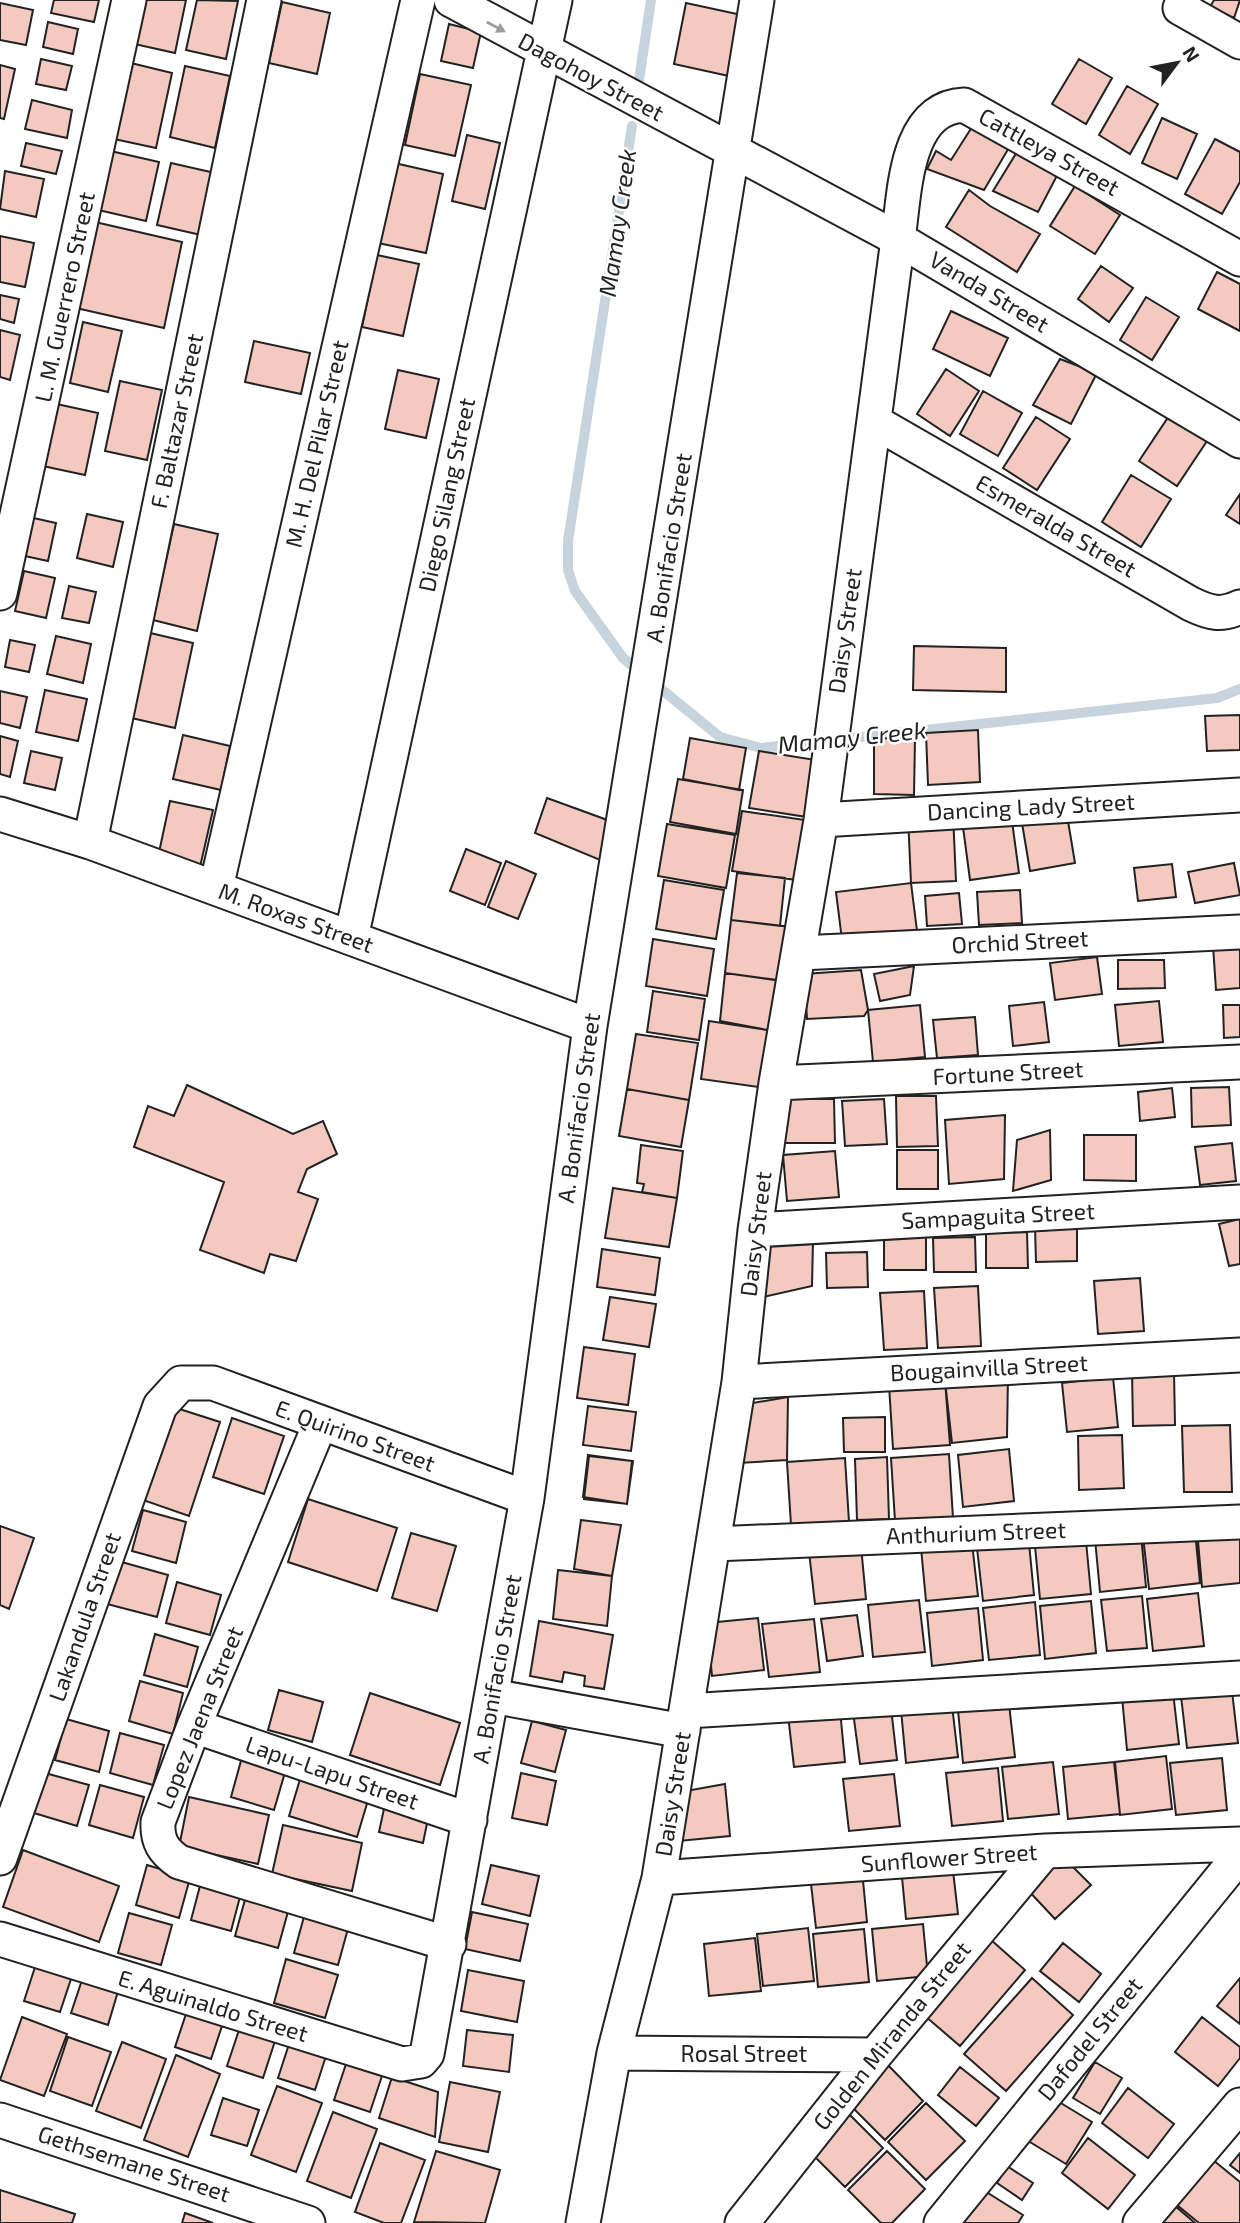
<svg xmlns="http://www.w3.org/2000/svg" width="1240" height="2223" font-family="'Exo 2',sans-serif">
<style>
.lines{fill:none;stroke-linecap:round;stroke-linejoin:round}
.stream{stroke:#c7d3dd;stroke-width:10}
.building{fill:#f3c9c0;stroke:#222;stroke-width:2}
.minor-casing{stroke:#222;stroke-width:37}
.minor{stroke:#fff;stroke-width:33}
.oneway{fill:#9c9c9c}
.labels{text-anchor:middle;stroke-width:5;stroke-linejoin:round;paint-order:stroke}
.street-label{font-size:23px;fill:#222;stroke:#fff}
.water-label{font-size:24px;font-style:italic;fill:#222;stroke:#fff}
</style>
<rect width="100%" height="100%" fill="#fff"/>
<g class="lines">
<path class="stream" d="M639,80L651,0
M632,126L568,541V570L575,591L623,658L720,737L761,748L1217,698L1240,689"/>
</g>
<path class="building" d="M54,0H99L94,22L51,13Z
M140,0H186L175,53L130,43Z
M197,0L238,1L226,59L186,50Z
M1214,0H1240L1234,18L1210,7Z
M282,2L330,13L317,74L269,63Z
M0,3L33,10L26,45L0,40Z
M686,3L751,17L738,78L674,64Z
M48,22L78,29L73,54L43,47Z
M449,24L481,32L473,68L441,61Z
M41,59L72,66L66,90L36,84Z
M1079,59L1112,78L1086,124L1052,104Z
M131,63L172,73L156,148L114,139Z
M0,65L15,69L4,119L0,118Z
M185,66L230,76L215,148L170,137Z
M420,74L471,85L455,156L405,145Z
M1127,86L1158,104L1130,154L1099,135Z
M32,100L72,110L67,138L25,129Z
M1162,118L1197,134L1177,179L1142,163Z
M972,127L1010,146L984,190L927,169L936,151L951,160Z
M467,135L500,143L485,209L452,201Z
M1215,139L1240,152V182L1222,214L1185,194Z
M26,143L62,151L56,174L21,166Z
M1020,147L1061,168L1038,212L993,191Z
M106,150L159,162L146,221L94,209Z
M390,162L443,174L426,253L373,242Z
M171,163L215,173L201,235L157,225Z
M5,171L44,179L36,217L0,209Z
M1075,186L1120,215L1095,254L1050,226Z
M969,190L990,206L1040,234L1017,272L946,227Z
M95,222L182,242L164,328L76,308Z
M0,236L34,243L25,287L0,282Z
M377,255L419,264L403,336L362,327Z
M1101,266L1133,288L1109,322L1078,299Z
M1217,272L1240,284V331L1198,309Z
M0,295L19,299L14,323L0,319Z
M1146,297L1179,317L1152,360L1120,340Z
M951,311L1008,338L990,376L933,349Z
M83,322L122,331L108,392L70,383Z
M0,330L20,335L10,380L0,377Z
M254,341L310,353L301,394L245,382Z
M1060,359L1097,373L1071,424L1033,405Z
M946,369L979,391L950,436L917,414Z
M398,370L439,379L426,438L385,429Z
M120,381L162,390L147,460L105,451Z
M983,391L1022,413L998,456L960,434Z
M52,403L98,413L85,475L38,465Z
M1171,413L1209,438L1177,486L1139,461Z
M1036,417L1070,439L1037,490L1003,468Z
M1131,475L1171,499L1141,547L1102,522Z
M1240,494V524L1226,515Z
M87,514L123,522L113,567L77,558Z
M29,517L56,523L48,561L20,555Z
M174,524L218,534L197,631L153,620Z
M24,571L55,578L46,618L15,611Z
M69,586L96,592L89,623L62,618Z
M146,632L193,643L175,728L127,717Z
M56,636L91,644L83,683L47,674Z
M10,640L35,645L29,672L5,667Z
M914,646L1006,648V692L913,690Z
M45,690L87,699L78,741L36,732Z
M0,691L27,697L20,728L0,723Z
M1240,715V750L1207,751L1205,716Z
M978,730L980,782L928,785L926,733Z
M183,735L230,746L221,790L173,779Z
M0,736L18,741L10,777L0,774Z
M690,738L746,748L739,790L683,779Z
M874,738L915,739L914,795L874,794Z
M31,751L62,758L55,790L24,783Z
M759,751L822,761L813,818L749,808Z
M678,779L743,790L736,834L670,822Z
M547,798L610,821L600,860L535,833Z
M170,801L213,810L200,867L158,857Z
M742,811L812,821L804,881L732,871Z
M953,814L956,881L911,883L908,816Z
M1067,815L1075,863L1030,871L1022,823Z
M1012,821L1019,873L970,880L963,827Z
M667,824L735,835L726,888L658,876Z
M466,849L501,863L485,905L450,891Z
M506,861L536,874L518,919L488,907Z
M1234,863L1240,895L1195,903L1188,872Z
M1172,864L1176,897L1138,901L1134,868Z
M737,873L785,878L780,926L731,920Z
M664,880L724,890L716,939L656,929Z
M911,883L917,931L842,940L836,892Z
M1020,890L1022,923L979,925L977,892Z
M959,893L962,924L927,926L925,896Z
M731,920L791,927L785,981L725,973Z
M653,939L714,949L707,996L646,986Z
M1240,944V988L1216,990L1213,946Z
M1097,957L1102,994L1055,1000L1050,963Z
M1118,960H1164L1165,988L1118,989Z
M914,966L910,995L880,1001L874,974Z
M861,970L868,1010L864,1016L807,1019L804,974Z
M725,973L782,981L773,1031L720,1021Z
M653,991L705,999L699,1040L647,1032Z
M1159,1001L1163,1042L1119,1046L1115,1005Z
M1044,1002L1049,1042L1013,1046L1009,1006Z
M920,1005L925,1057L873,1062L868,1010Z
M1223,1005H1240V1037L1224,1038Z
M975,1017L978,1055L937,1058L933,1020Z
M709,1021L773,1031L765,1088L701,1079Z
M636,1034L698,1043L689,1100L627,1089Z
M187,1085L293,1134L323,1121L337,1154L307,1169L298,1192L318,1199L296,1261L270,1254L264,1273L200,1250L224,1182L134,1147L148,1106L174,1116Z
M1229,1087L1231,1125L1192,1127L1191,1088Z
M1172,1088L1175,1117L1140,1121L1138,1092Z
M627,1089L689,1100L681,1147L619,1136Z
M896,1096H936L938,1146L897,1147Z
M785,1099H834L835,1143H785Z
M884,1099L887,1144L845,1146L842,1101Z
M1005,1115L1004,1179L949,1184L945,1120Z
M1050,1130L1051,1180L1013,1191L1017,1140Z
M1084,1135H1136V1181L1084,1180Z
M1232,1143L1236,1181L1200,1185L1195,1147Z
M641,1145L683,1151L677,1198L642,1192L644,1184L637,1183Z
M897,1150H938V1189H897Z
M835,1151L839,1197L787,1201L783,1155Z
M613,1188L677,1198L669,1247L605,1238Z
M1240,1219V1264L1229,1266L1219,1224Z
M1035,1227H1077V1261L1036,1262Z
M1027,1232L1028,1268H986V1233Z
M884,1235H926V1270H884Z
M975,1237L976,1272H934L933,1238Z
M762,1240L813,1241L812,1286L759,1298Z
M602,1249L660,1258L655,1295L597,1287Z
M867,1252L868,1287L827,1288L826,1253Z
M1140,1278L1144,1331L1098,1334L1094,1281Z
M978,1286L981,1346L938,1348L934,1288Z
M924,1291L927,1348L884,1350L880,1293Z
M610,1297L656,1304L649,1347L603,1340Z
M584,1347L635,1354L628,1405L577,1398Z
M1132,1372H1174L1175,1425L1133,1426Z
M1008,1374L1007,1437L952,1443L945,1381Z
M1113,1377L1118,1427L1067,1432L1062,1383Z
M945,1381L950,1445L893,1449L889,1385Z
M788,1397L787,1460L739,1463L747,1404Z
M170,1406L220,1422L189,1516L140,1499Z
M588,1406L636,1412L631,1451L583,1445Z
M885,1417V1452H844L843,1418Z
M232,1418L284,1436L264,1494L213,1477Z
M1230,1425L1232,1492H1184L1182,1426Z
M1122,1435L1124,1488L1079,1490L1078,1436Z
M1009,1449L1014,1501L963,1507L958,1455Z
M949,1454L953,1518L895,1521L891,1458Z
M588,1455L633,1461L627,1504L583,1497Z
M589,1456L632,1461L627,1504L584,1499Z
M887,1457L889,1519L857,1520L855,1459Z
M845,1458L849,1522L791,1525L787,1462Z
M308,1499L397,1528L377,1591L288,1562Z
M143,1510L186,1522L176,1563L132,1551Z
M581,1520L621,1525L612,1576L574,1569Z
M0,1526L34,1538L9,1609L0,1605Z
M1195,1531L1200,1583L1149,1589L1143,1536Z
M411,1533L456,1546L437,1611L392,1598Z
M1141,1535L1146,1587L1100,1592L1095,1539Z
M1240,1537V1583L1202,1587L1198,1541Z
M1086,1541L1091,1594L1040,1599L1035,1546Z
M972,1543L978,1596L926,1601L921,1548Z
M1029,1543L1034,1595L983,1601L977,1548Z
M861,1546L866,1599L815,1604L809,1552Z
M118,1561L168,1575L157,1617L107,1604Z
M558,1570L612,1576L607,1626L553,1619Z
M177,1582L221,1595L210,1635L166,1623Z
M1198,1593L1204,1646L1153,1651L1147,1599Z
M1142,1596L1147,1648L1107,1651L1101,1600Z
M919,1600L925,1652L873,1657L868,1605Z
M1091,1601L1096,1653L1045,1659L1040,1606Z
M1035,1602L1040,1655L989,1660L983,1608Z
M978,1608L983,1660L932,1666L927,1613Z
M857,1615L863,1656L827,1661L821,1619Z
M758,1618L764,1670L712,1676L707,1623Z
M814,1619L820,1672L769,1677L762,1624Z
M539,1621L613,1635L604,1689L584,1686L585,1676L564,1672L562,1682L530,1676Z
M155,1634L198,1647L187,1687L144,1675Z
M140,1681L183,1693L173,1734L129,1721Z
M279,1690L323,1702L312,1742L268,1730Z
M1232,1691L1238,1743L1187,1748L1181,1696Z
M1173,1692L1179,1744L1127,1750L1122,1697Z
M370,1693L460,1723L440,1785L350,1755Z
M1009,1704L1015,1757L963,1763L958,1710Z
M952,1705L958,1757L906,1763L901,1710Z
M891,1708L897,1760L860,1764L853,1712Z
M840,1710L845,1762L794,1767L788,1715Z
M66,1719L109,1731L99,1772L55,1760Z
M532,1721L566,1730L555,1772L521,1763Z
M120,1733L164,1745L153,1785L110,1773Z
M1166,1756L1172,1809L1120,1815L1115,1762Z
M242,1757L286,1769L274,1810L231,1797Z
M1222,1758L1227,1810L1176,1815L1170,1763Z
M1053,1762L1059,1814L1008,1819L1002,1767Z
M1114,1762L1120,1814L1068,1819L1063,1767Z
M998,1768L1003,1821L952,1826L946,1773Z
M45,1773L89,1785L77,1826L34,1813Z
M521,1773L556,1781L547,1825L512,1818Z
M894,1774L900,1826L849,1831L843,1779Z
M301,1776L369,1797L357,1837L289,1816Z
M725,1784L730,1836L679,1841L680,1792Z
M100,1785L144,1797L133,1838L89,1825Z
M189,1797L269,1815L258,1864L179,1847Z
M385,1804L429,1814L423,1843L379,1832Z
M283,1825L362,1843L352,1891L272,1874Z
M23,1850L119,1886L99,1942L3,1907Z
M1061,1855L1091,1885L1055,1919L1026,1888Z
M952,1862L958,1914L906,1919L901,1867Z
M147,1865L190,1878L179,1918L136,1905Z
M491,1865L539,1876L530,1916L482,1904Z
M862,1870L867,1922L816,1928L810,1875Z
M201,1882L241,1893L231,1931L191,1920Z
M246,1896L289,1908L278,1948L235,1936Z
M472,1912L528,1924L520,1961L465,1949Z
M129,1913L172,1925L161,1965L118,1953Z
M305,1913L349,1925L338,1965L294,1953Z
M923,1924L928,1976L877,1981L872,1929Z
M808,1928L814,1981L763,1986L757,1934Z
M864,1929L869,1982L818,1987L813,1934Z
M755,1938L761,1991L709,1996L704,1944Z
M990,1939L1025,1970L960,2046L925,2016Z
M1063,1943L1101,1974L1079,2002L1040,1971Z
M286,1959L338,1975L325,2018L274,2003Z
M36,1964L72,1976L60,2012L24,2001Z
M468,1970L524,1981L517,2022L461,2011Z
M83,1977L119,1988L108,2025L71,2013Z
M1032,1978L1073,2015L1006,2091L964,2054Z
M1240,1978V2024L1217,2006Z
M187,2011L223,2023L211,2059L175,2047Z
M22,2017L67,2034L44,2096L0,2080Z
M1202,2017L1240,2047V2058L1218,2086L1175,2052Z
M239,2030L275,2041L263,2078L227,2066Z
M467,2030L513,2035L509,2072L463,2066Z
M68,2037L111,2052L92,2106L50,2091Z
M290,2041L327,2053L315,2090L278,2078Z
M122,2042L166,2059L141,2128L96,2111Z
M176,2055L220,2074L188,2157L144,2140Z
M885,2062L923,2101L885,2140L847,2102Z
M1095,2062L1122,2078L1100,2114L1073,2098Z
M346,2064L382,2076L370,2112L334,2100Z
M960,2067L999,2098L976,2126L938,2095Z
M392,2077L438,2092L435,2137L379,2118Z
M450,2082L500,2092L488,2152L439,2142Z
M277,2086L322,2103L296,2172L251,2155Z
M1128,2088L1174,2124L1148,2158L1102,2123Z
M1046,2094L1092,2122L1066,2164L1020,2136Z
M223,2098L259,2110L247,2146L211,2135Z
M926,2103L965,2141L926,2180L888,2142Z
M845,2110L883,2148L845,2187L807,2149Z
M333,2112L377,2129L351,2198L307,2181Z
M1088,2138L1135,2175L1108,2209L1062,2173Z
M380,2143L425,2160L401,2223H384L355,2212Z
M436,2151L500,2170L485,2223L414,2222Z
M887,2151L925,2189L892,2223H881L848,2190Z
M1240,2153V2173L1230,2165Z
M1213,2160L1240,2182V2223H1199L1177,2205Z
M1007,2166L1033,2183L1022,2200L997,2183Z
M980,2188L1023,2215L1018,2223H957Z
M0,2190L75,2214L72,2223H0Z
M1175,2206L1195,2223H1161Z
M185,2213L213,2223H182Z"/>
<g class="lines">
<defs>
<path id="minor" d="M451,0L898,239L1240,441
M1184,0L1180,8L1240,42
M875,422L1191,604C1210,613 1221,616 1240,607
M0,593L129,0
M0,814L90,842L590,1026
M821,820L1240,795
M90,842L264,0
M216,888L418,0
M351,938L555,0
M800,953L1240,932
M776,1083L1240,1062
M755,1230L1240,1202
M739,1382L1240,1355
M320,1424L194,1726L158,1822C157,1841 163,1851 179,1862L449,1944
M713,1544L1240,1522
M492,1696L683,1731
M686,1711L1240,1678
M194,1726L470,1820
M0,1858L160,1406L181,1383H213L527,1498
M659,1878L1045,1851L1240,1844
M0,1939L402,2064L421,2061L427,2054L527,1498L590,1026L757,0
M614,2053L875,2055
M0,2120L308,2223
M583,2223L614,2053L659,1878L739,1382L755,1230L776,1083L821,820L898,239C905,194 904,108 964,105L1240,259
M742,2223L875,2055L1045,1851
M941,2223L1240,1855
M1140,2223L1240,2105"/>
</defs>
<use href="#minor" class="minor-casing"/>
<use href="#minor" class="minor"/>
</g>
<defs><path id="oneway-solid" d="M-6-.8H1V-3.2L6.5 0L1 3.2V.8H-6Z" transform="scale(1.75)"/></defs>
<use class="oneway" href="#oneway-solid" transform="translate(496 27) rotate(28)"/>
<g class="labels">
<g class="street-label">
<text transform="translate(591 77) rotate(28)" y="8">Dagohoy Street</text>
<text transform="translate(1049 152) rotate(29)" y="8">Cattleya Street</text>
<text transform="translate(989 292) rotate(31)" y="8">Vanda Street</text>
<text transform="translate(65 297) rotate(-78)" y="8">L. M. Guerrero Street</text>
<text transform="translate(177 421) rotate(-78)" y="8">F. Baltazar Street</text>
<text transform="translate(317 444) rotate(-77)" y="8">M. H. Del Pilar Street</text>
<text transform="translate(447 495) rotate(-78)" y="8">Diego Silang Street</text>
<text transform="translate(1056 526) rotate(30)" y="8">Esmeralda Street</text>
<text transform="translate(669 548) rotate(-81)" y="8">A. Bonifacio Street</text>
<text transform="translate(845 631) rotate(-82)" y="8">Daisy Street</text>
<text transform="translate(1031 807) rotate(-3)" y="8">Dancing Lady Street</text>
<text transform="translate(296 918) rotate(20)" y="8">M. Roxas Street</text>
<text transform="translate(1020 942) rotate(-3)" y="8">Orchid Street</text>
<text transform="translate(1008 1073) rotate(-3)" y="8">Fortune Street</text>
<text transform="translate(579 1108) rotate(-82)" y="8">A. Bonifacio Street</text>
<text transform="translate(998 1216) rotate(-3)" y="8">Sampaguita Street</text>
<text transform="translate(756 1234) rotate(-83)" y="8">Daisy Street</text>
<text transform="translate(989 1368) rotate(-3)" y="8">Bougainvilla Street</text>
<text transform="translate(355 1436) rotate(20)" y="8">E. Quirino Street</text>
<text transform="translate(976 1533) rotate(-2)" y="8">Anthurium Street</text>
<text transform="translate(85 1617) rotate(-71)" y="8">Lakandula Street</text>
<text transform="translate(497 1669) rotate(-80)" y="8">A. Bonifacio Street</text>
<text transform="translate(200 1718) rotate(-68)" y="8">Lopez Jaena Street</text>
<text transform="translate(332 1773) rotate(19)" y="8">Lapu-Lapu Street</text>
<text transform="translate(673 1794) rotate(-81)" y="8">Daisy Street</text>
<text transform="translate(949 1858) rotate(-4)" y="8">Sunflower Street</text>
<text transform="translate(213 2006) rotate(17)" y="8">E. Aguinaldo Street</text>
<text transform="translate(892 2036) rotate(-51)" y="8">Golden Miranda Street</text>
<text transform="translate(1090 2039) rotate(-51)" y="8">Dafodel Street</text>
<text x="744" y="2062">Rosal Street</text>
<text transform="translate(134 2164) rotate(18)" y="8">Gethsemane Street</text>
</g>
<g class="water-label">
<text transform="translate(618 223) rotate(-82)" y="8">Mamay Creek</text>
<text transform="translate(852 738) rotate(-6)" y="8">Mamay Creek</text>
</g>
</g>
<g transform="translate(1177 63) rotate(58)" stroke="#ffffff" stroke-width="5" paint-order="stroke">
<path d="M0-5L12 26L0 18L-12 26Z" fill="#222222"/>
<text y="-10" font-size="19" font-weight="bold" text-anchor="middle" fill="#222222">N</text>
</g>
</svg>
